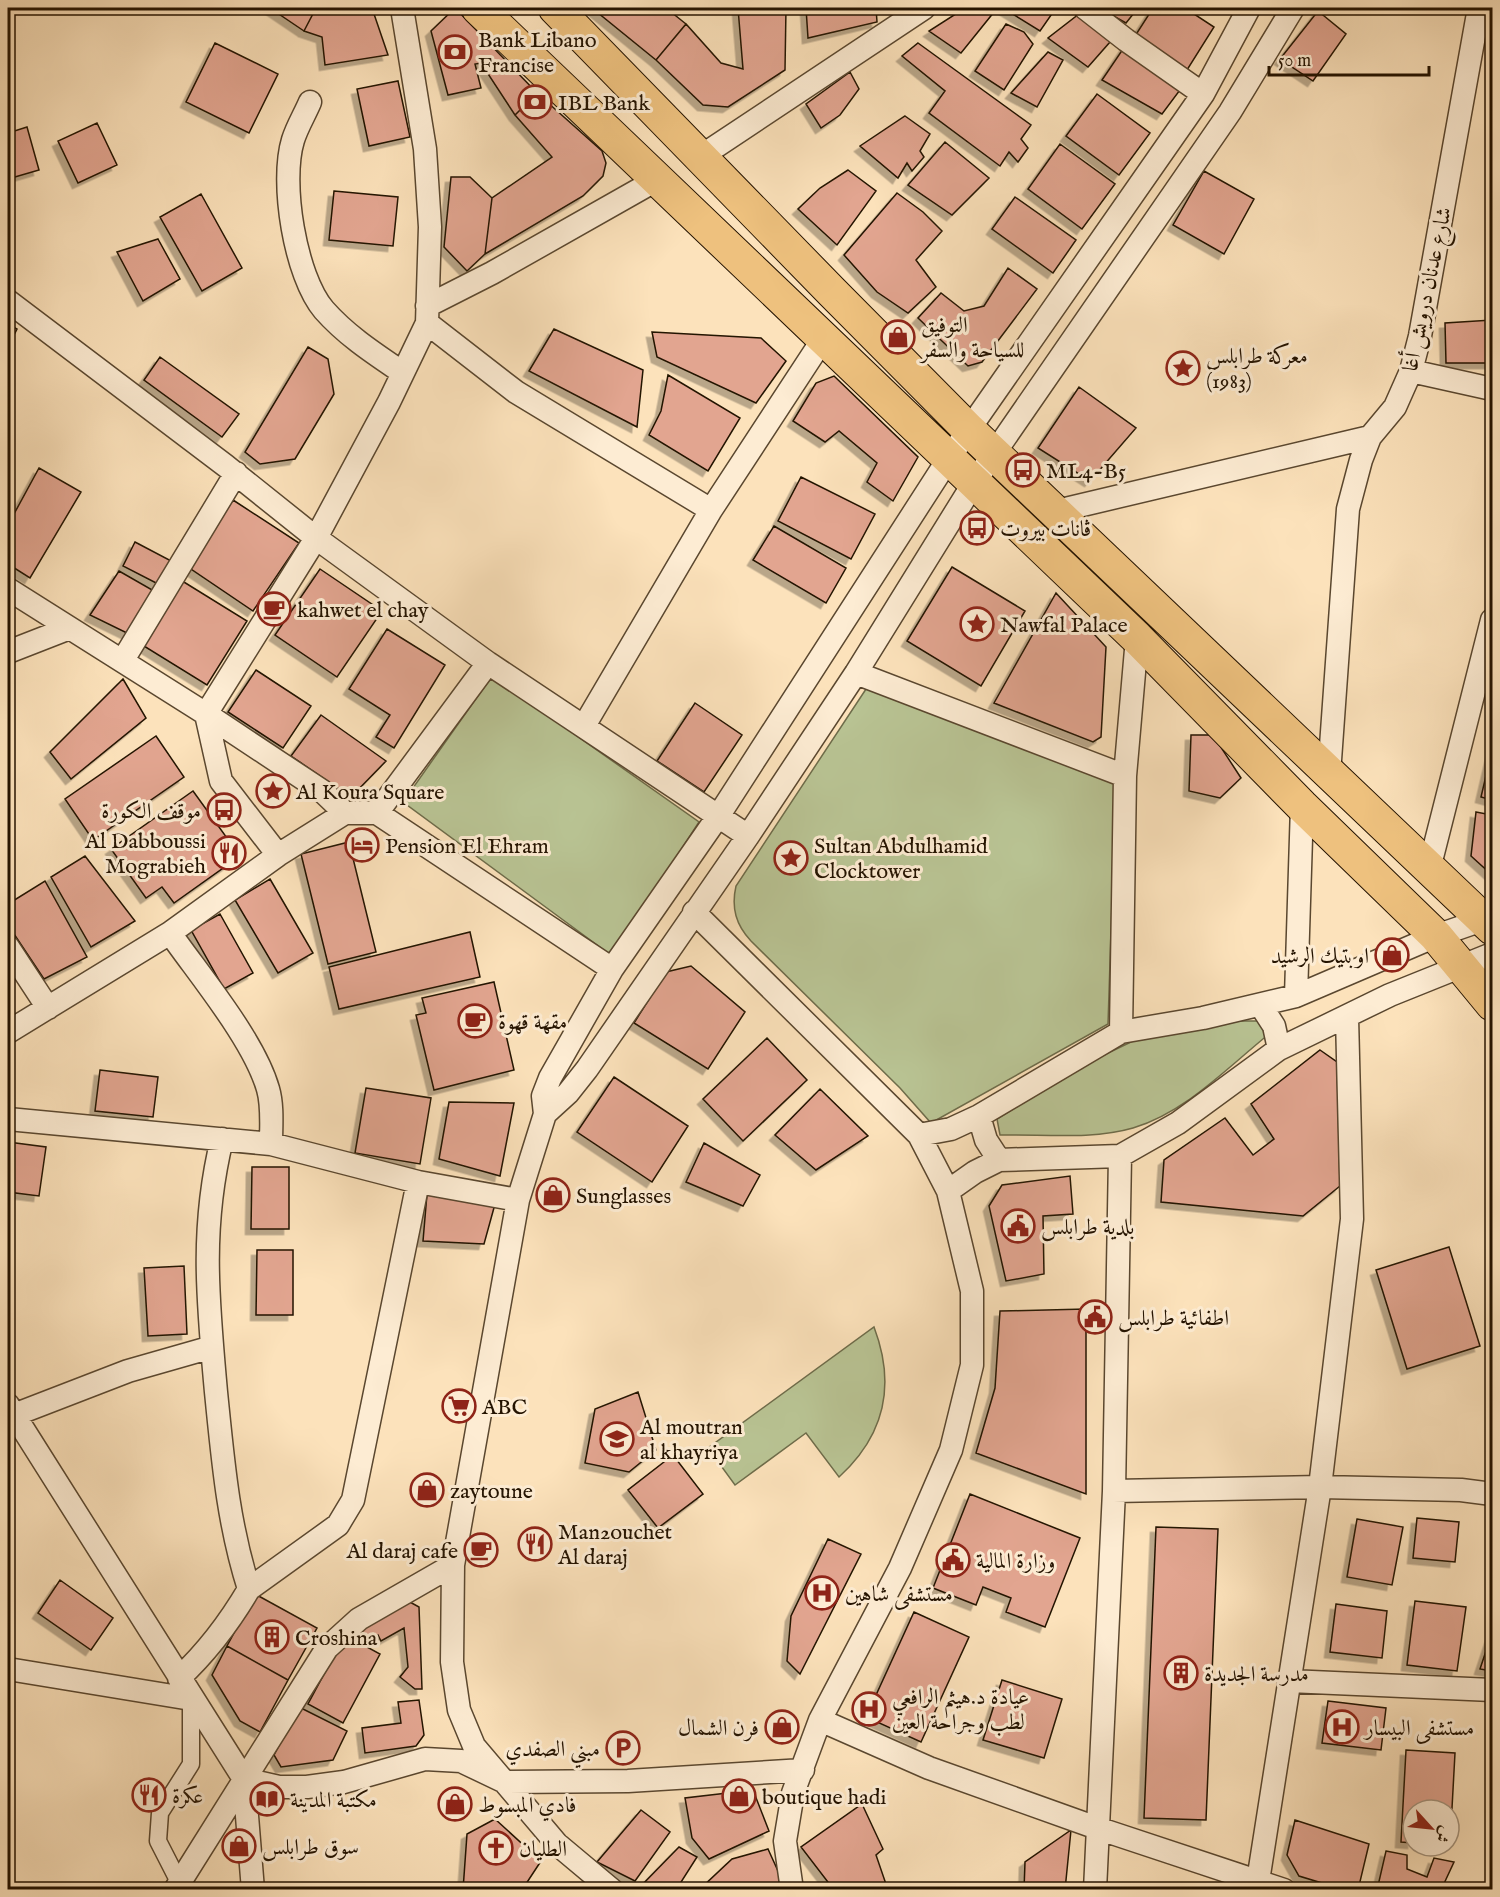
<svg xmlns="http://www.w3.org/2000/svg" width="1500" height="1897" font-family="'IM FELL English',Amiri,serif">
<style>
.green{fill:#b9c494;stroke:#6e6c4a;stroke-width:1.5}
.building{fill:#e2a590;stroke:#241300;stroke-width:1.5;filter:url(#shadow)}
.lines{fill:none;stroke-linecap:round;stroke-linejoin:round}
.pedestrian-casing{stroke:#5a472f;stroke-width:19}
.minor-casing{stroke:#5a472f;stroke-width:25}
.trunk-casing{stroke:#241300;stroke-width:35}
.pedestrian{stroke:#fdecd3;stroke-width:16}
.minor{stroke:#fdecd3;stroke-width:22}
.trunk{stroke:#eec17e;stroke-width:33}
.labels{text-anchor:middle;stroke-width:6;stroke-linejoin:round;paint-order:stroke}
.poi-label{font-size:22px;fill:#241300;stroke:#fdecd3;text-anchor:start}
.street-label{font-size:22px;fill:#241300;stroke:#fdecd3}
</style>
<defs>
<filter id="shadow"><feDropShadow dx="-5.5" dy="5.5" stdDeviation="0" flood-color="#0004"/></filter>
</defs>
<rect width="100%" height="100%" fill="#fce2bb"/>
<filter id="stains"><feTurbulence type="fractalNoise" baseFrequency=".00333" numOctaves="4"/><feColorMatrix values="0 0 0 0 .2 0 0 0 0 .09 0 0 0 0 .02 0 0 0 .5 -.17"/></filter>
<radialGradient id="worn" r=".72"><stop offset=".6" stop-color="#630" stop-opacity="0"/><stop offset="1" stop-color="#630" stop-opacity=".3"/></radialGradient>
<path class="green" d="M492,676L699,822L612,956L403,802Z
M870,683L1116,776L1108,1024L931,1123L900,1088L751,941C736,925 731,908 736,886Z
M1239,1021H1266L1269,1034C1227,1068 1186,1112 1133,1128C1092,1140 1042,1134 1000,1135L997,1119L1083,1065L1133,1041Z
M874,1327C896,1385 885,1435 839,1477L806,1433L735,1485L708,1448Z"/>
<path class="building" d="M270,8H316L304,31Z
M316,8L373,11L388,55L325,65L322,37L304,31Z
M455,8L537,93L515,115L481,63L475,64L481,88L448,95L431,31Z
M592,8H666L686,24L656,60Z
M738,8H786L785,70L728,107L703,105L656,60L686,24L721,63L743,69Z
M806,8H876L877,22L808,38Z
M965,8H989L994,12L961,53L929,31Z
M1003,8H1056L1040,31Z
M1099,8H1138L1126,23Z
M1153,8H1185L1214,27L1187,70L1135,36Z
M1318,11L1346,34L1313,81L1280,59Z
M1079,14L1110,42L1088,67L1048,38Z
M1006,24L1024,32L1033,44L1004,90L975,71Z
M215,43L278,74L249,133L186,102Z
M918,43L1031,125L1021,139L1028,148L1018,162L1009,152L1000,166L929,113L945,91L902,56Z
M1125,46L1180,90L1162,114L1102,80Z
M1048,52L1063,60L1037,107L1011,93Z
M850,72L859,89L840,115L821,128L806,104Z
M398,81L410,137L369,146L357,89Z
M537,93L602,151L606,163L603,176L583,196L485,254L492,198L552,157L515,115Z
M1097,94L1150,133L1119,175L1066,136Z
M905,116L930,134L920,151L924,157L912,171L907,163L898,178L860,146Z
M97,123L117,165L78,183L58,141Z
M27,127L39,170L8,179V133Z
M945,142L989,178L952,215L908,185Z
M1060,144L1115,184L1082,229L1028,189Z
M848,170L876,191L837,245L798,209L820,188Z
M1204,171L1254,199L1224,254L1173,225Z
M451,177H470L492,198L485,254L467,271L444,247Z
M334,191L398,197L393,246L329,240Z
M897,193L923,212L942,231L916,260L936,287L908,313L877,292L844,255Z
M201,194L242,268L202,291L160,217Z
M1015,197L1076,240L1053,273L992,229Z
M158,239L180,279L143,301L117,252Z
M1008,268L1037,289L982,362L968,366L918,318L941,293L964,311L984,306Z
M1492,320V363H1446L1445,323Z
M8,324L17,329L8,347Z
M554,329L643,370L637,427L529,371Z
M652,332L761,338L786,361L756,403L657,357Z
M308,347L328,359L334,394L295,459L260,464L245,452Z
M160,357L239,414L222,437L144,380Z
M668,375L740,418L708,471L649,435L661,411Z
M834,376L918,457L893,501L867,482L877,463L839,431L825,442L793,421L816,383Z
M1079,387L1136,428L1090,481L1038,448Z
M39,468L81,492L30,578L8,564V525Z
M801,477L875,514L851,559L778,521Z
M233,500L299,543L253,611L188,567Z
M774,526L846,568L826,603L753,560Z
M135,542L175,563L160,585L123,566Z
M952,567L1025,611L981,686L907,641Z
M320,569L382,611L337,677L275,635Z
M119,571L154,591L131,635L90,615Z
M179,579L247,621L207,685L139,643Z
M1056,593L1106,647L1101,737L1093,742L994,703Z
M387,629L445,665L394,748L376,737L390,715L349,689Z
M256,670L311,706L283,748L228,712Z
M123,679L146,718L71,779L50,752Z
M695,703L742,735L704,792L657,761Z
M321,715L386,761L351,797L291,756Z
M1191,735H1213L1241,778L1220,798L1189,791Z
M156,736L184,777L93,840L65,799Z
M1492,750V800L1481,797Z
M193,791L240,856L174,903L162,887L146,898L111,849Z
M1476,812L1492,815V875L1471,856Z
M349,842L376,952L328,964L301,854Z
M85,856L135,921L91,947L51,877Z
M270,879L313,953L278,973L235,900Z
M45,881L87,957L44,979L8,925V904Z
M220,914L253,973L224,989L191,930Z
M470,932L480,977L339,1009L329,967Z
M691,966L745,1012L708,1069L634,1023L666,972Z
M8,974L14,984L8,991Z
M494,982L514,1070L434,1090L416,1015L426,1013L422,998Z
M767,1038L807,1080L743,1141L703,1099Z
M1320,1050L1337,1062L1340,1186L1303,1216L1161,1202L1164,1160L1225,1118L1253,1155L1274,1139L1251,1104Z
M100,1070L158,1077L153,1117L95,1111Z
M614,1077L688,1126L652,1182L577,1132Z
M366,1088L431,1098L420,1164L355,1153Z
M820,1089L868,1136L816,1170L775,1135Z
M449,1102L514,1103L500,1176L439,1159Z
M8,1142L46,1147L39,1196L8,1192Z
M704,1143L760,1175L743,1206L686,1182Z
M252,1167H289V1229H251Z
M1070,1176L1073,1214L1043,1216L1044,1274L1006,1281L989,1206L1002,1185Z
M427,1194L495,1204L484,1244L423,1241Z
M1449,1247L1480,1346L1407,1369L1376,1270Z
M257,1250H293V1315H256Z
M184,1266L187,1334L148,1336L144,1268Z
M1086,1309V1494L976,1453L995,1388L1000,1311Z
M638,1392L656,1450L629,1472L585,1463L595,1409Z
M673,1455L703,1494L658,1528L628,1490Z
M970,1494L1080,1538L1045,1627L1006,1612L1011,1598L983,1587L976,1605L933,1588Z
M1417,1518L1459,1522L1455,1562L1413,1558Z
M1357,1519L1403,1527L1392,1585L1347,1577Z
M1156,1527L1218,1529L1206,1820L1144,1818Z
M828,1539L861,1554L800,1674L787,1661L791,1616Z
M60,1580L113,1618L91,1650L38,1613Z
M255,1594L317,1628L288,1680L227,1646Z
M408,1601L419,1607L422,1689H415L400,1677L408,1667L404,1628L381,1641L378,1635L369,1640L351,1631Z
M1415,1601L1466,1607L1457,1671L1407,1665Z
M1336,1604L1387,1611L1382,1658L1330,1652Z
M914,1612L969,1637L921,1742L866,1717Z
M1492,1633V1671L1480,1669Z
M345,1635L380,1654L343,1723L308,1704Z
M227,1646L288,1680L260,1732L240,1721L212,1675Z
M1002,1680L1062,1699L1044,1758L983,1740Z
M419,1700L424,1735L416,1746L365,1753L362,1728L401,1723L398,1702Z
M1328,1701L1386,1708L1381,1750L1322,1743Z
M299,1707L347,1731L333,1760L281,1767L274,1755Z
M1406,1750L1455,1753L1450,1845L1449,1810H1413V1843L1401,1842Z
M753,1790L769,1831L709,1859L692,1838L685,1798Z
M862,1804L883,1849L876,1855L887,1887L884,1890H834L801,1847Z
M641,1810L670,1832L635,1881L597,1862Z
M495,1819L541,1861L522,1890H463L467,1834Z
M1295,1820L1369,1844L1358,1890H1345L1299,1876L1287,1855Z
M1071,1830L1065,1890H1024L1025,1862Z
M679,1847L697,1857L676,1890L638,1889Z
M768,1849L783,1882L770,1890H699L732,1859Z
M1386,1851L1407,1855V1869L1427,1877L1434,1858L1454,1862L1441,1890H1377Z
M1492,1879V1890H1474L1490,1880Z"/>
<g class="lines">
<defs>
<path id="pedestrian" d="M179,1882L158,1841L160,1813L191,1764V1699"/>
<path id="minor" d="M1085,8L1126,40L1203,94
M310,102C305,114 297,127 293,140C280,182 295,276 324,310C347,336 375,354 403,373
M700,157L924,8
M8,301L226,466L316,538L488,663L748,836
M427,306L492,273L658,179
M427,323L516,392L711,510
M1411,371L1492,389
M1057,511L1370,437
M8,589L206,714L322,791L345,813
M8,652L67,629
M123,660L236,473
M856,673L1125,776
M584,726L711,510L823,339
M1329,774L1348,509L1361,460L1370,437L1395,407L1411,371L1420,336L1479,8
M377,813L612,969
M278,855L221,781L206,714L316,538L389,402L427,323L430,227L425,149L402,8
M1429,869L1492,620
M694,912L919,1135L948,1191L972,1291V1365L951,1450L900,1568L820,1720L793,1793L785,1841L792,1890
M170,933C200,976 254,1040 268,1089C273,1106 271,1126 271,1144
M8,947L48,1008
M1296,996L1302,806
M1261,1006L1274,1026L1279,1049
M8,1032L170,933L278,855L345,813H377L488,663
M1121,1032L1125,776L1137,638
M545,1114L568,1093L587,1069L748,836L856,673L975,481L1230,112L1293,8
M979,1116L986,1140L999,1160
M8,1119L271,1144L418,1182L518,1200
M919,1135L951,1129L979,1116L1121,1032L1203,1018L1296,996L1436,936L1485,919L1491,914
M948,1191L975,1172L999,1160L1120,1156L1178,1123L1279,1049L1390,995L1492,954
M8,1405L244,1779L253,1890
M14,1415L128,1371L212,1347
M1114,1491L1320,1487L1461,1490L1492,1494
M249,1589L338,1525L353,1500L418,1182
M8,1669L191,1699
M179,1678C208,1651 229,1623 249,1589C228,1523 223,1461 216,1392C208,1302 200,1229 222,1139
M1289,1681L1492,1690
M820,1720L929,1768L1097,1828L1284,1890
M244,1779L279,1787H307L344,1782L425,1759L461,1761L505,1782L628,1781L803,1770
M1258,1881L1320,1487L1352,1219L1347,1017
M175,1890L327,1648L359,1619L453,1565
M612,1890L557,1844L474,1746L459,1710L452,1662L453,1565L518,1200L545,1114L543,1096L550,1078L612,969L719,815L949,458L1203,94L1249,8
M1095,1890L1114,1491L1120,1156"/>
<path id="trunk" d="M478,8L1137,638L1302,806L1436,936L1492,1004
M555,8L832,292L969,430L1492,928"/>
</defs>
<use href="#pedestrian" class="pedestrian-casing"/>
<use href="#minor" class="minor-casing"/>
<use href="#trunk" class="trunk-casing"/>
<use href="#pedestrian" class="pedestrian"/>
<use href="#minor" class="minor"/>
<use href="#trunk" class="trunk"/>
</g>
<defs>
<symbol id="bank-ring" viewBox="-11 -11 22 22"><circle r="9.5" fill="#fdecd3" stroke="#8f2418" stroke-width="1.5"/><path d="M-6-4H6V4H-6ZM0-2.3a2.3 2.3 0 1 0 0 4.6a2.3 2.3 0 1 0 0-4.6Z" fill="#8f2418"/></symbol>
<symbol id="shop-ring" viewBox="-11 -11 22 22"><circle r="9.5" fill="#fdecd3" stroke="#8f2418" stroke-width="1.5"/><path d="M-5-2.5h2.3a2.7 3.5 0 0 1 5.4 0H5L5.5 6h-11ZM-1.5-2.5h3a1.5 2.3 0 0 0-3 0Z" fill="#8f2418"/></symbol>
<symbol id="sight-ring" viewBox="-11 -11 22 22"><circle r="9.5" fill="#fdecd3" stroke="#8f2418" stroke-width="1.5"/><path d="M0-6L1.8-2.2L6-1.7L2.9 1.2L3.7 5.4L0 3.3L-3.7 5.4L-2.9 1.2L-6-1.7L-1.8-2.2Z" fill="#8f2418"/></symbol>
<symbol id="bus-ring" viewBox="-11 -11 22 22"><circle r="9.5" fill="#fdecd3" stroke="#8f2418" stroke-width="1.5"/><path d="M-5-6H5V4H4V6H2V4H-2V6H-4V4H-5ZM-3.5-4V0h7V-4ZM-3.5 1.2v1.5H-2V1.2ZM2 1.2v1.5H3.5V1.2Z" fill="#8f2418"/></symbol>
<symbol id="cafe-ring" viewBox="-11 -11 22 22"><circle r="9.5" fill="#fdecd3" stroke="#8f2418" stroke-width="1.5"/><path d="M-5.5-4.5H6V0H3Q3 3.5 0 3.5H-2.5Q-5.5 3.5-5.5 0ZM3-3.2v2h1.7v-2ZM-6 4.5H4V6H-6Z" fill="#8f2418"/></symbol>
<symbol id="hotel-ring" viewBox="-11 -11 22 22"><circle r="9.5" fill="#fdecd3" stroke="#8f2418" stroke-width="1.5"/><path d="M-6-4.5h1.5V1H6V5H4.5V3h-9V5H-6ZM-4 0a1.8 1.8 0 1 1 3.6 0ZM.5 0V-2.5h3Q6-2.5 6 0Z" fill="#8f2418"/></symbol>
<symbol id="restaurant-ring" viewBox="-11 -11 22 22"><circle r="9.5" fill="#fdecd3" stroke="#8f2418" stroke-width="1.5"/><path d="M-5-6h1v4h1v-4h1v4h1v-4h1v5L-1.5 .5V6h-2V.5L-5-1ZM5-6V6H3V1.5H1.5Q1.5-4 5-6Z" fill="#8f2418"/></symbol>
<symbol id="civic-ring" viewBox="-11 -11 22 22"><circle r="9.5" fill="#fdecd3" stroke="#8f2418" stroke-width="1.5"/><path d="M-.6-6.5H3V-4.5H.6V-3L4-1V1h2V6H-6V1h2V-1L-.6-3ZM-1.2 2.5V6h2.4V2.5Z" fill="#8f2418"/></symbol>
<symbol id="supermarket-ring" viewBox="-11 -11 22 22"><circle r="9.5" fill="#fdecd3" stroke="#8f2418" stroke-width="1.5"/><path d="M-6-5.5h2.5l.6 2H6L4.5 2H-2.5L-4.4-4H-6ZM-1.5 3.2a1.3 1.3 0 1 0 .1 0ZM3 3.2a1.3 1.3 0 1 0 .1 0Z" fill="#8f2418"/></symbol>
<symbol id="school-ring" viewBox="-11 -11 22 22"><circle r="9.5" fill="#fdecd3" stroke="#8f2418" stroke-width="1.5"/><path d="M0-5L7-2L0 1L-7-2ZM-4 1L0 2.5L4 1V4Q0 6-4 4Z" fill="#8f2418"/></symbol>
<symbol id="hospital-ring" viewBox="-11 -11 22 22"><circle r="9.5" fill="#fdecd3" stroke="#8f2418" stroke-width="1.5"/><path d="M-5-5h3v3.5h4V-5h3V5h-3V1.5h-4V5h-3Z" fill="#8f2418"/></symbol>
<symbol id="building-ring" viewBox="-11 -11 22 22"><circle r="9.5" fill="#fdecd3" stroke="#8f2418" stroke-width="1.5"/><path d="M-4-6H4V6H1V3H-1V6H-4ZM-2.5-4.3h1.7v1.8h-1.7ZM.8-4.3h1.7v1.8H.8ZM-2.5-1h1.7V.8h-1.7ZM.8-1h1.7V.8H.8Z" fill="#8f2418"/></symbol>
<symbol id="parking-ring" viewBox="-11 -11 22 22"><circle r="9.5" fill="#fdecd3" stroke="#8f2418" stroke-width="1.5"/><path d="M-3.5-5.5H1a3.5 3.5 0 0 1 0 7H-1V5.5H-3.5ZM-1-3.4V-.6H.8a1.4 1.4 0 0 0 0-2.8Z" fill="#8f2418"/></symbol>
<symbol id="library-ring" viewBox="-11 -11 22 22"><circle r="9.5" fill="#fdecd3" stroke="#8f2418" stroke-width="1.5"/><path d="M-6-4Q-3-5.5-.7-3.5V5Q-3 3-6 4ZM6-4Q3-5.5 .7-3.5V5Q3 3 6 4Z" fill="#8f2418"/></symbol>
<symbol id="church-ring" viewBox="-11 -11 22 22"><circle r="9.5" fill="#fdecd3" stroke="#8f2418" stroke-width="1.5"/><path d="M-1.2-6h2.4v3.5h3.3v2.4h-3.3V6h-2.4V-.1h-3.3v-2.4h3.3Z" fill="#8f2418"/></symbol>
</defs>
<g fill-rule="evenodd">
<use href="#bank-ring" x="436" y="33" width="38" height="38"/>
<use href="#bank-ring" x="516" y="83" width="38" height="38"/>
<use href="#shop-ring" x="879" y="318" width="38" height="38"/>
<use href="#sight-ring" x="1164" y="349" width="38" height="38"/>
<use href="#bus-ring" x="1004" y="451" width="38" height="38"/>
<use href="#bus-ring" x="958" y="509" width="38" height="38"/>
<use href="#cafe-ring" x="255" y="590" width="38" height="38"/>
<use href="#sight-ring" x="958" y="605" width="38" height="38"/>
<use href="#sight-ring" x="254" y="772" width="38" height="38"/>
<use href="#bus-ring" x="205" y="791" width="38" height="38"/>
<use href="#hotel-ring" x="343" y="826" width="38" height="38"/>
<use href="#restaurant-ring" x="210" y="834" width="38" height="38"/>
<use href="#sight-ring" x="772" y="839" width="38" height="38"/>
<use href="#shop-ring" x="1373" y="936" width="38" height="38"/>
<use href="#cafe-ring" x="456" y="1002" width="38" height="38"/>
<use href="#shop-ring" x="534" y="1176" width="38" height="38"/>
<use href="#civic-ring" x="999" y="1207" width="38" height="38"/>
<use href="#civic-ring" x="1076" y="1298" width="38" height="38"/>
<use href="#supermarket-ring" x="440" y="1387" width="38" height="38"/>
<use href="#school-ring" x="598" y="1420" width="38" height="38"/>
<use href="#shop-ring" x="408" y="1471" width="38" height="38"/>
<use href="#restaurant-ring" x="516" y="1525" width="38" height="38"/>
<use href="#cafe-ring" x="462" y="1531" width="38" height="38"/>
<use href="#civic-ring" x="934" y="1541" width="38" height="38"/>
<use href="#hospital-ring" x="803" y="1574" width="38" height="38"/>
<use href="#building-ring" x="253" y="1618" width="38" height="38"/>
<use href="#building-ring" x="1162" y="1654" width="38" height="38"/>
<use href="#hospital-ring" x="850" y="1690" width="38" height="38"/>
<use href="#shop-ring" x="763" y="1708" width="38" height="38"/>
<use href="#hospital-ring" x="1323" y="1708" width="38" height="38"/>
<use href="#parking-ring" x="604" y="1729" width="38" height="38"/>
<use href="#restaurant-ring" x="130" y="1776" width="38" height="38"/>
<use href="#shop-ring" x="720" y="1777" width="38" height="38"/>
<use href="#library-ring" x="248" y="1780" width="38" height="38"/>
<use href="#shop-ring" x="436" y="1785" width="38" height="38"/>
<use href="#shop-ring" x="220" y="1827" width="38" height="38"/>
<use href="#church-ring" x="477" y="1829" width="38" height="38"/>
</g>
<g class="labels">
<g class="poi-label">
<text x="478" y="47">Bank Libano<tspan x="478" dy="25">Francise</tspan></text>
<text x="558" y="110">IBL Bank</text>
<text x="921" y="332">التوفيق<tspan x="921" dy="25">للسياحة والسفر</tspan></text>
<text x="1206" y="363">معركة طرابلس<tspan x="1206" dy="25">(1983)</tspan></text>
<text x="1046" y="478">ML4-B5</text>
<text x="1000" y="536">ڤانات بيروت</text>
<text x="297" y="617">kahwet el chay</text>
<text x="1000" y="632">Nawfal Palace</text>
<text x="296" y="799">Al Koura Square</text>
<text x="201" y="818" text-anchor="end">موقف الكورة</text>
<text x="206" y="848" text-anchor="end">Al Dabboussi<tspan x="206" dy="25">Mograbieh</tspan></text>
<text x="385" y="853">Pension El Ehram</text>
<text x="814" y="853">Sultan Abdulhamid<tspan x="814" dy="25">Clocktower</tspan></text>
<text x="1369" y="963" text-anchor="end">اوبتيك الرشيد</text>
<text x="498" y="1029">مقهة قهوة</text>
<text x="576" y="1203">Sunglasses</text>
<text x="1041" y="1234">بلدية طرابلس</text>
<text x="1118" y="1325">اطفائية طرابلس</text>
<text x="482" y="1414">ABC</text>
<text x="640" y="1434">Al moutran<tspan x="640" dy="25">al khayriya</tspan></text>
<text x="450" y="1498">zaytoune</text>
<text x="558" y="1539">Man2ouchet<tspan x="558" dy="25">Al daraj</tspan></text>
<text x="458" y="1558" text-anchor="end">Al daraj cafe</text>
<text x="976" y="1568">وزارة المالية</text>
<text x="845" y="1601">مستشفى شاهين</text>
<text x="295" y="1645">Croshina</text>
<text x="1204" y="1681">مدرسة الجديدة</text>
<text x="892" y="1704">عيادة د.هيثم الرافعي<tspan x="892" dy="25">لطب وجراحة العين</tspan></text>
<text x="759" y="1735" text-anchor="end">فرن الشمال</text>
<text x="1365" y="1735">مستشفی البيسار</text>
<text x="600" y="1756" text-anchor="end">مبني الصفدي</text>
<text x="172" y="1803">عكرة</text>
<text x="762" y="1804">boutique hadi</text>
<text x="290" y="1807">مكتبة المدينة</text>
<text x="478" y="1812">فادي المبسوط</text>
<text x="262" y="1854">سوق طرابلس</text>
<text x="519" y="1856">الطليان</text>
</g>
<g class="street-label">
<text transform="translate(1426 289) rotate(-78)" y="8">شارع عدنان درويش أغا</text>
</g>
</g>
<rect width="1500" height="1897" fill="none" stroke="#fce2bb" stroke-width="30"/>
<rect x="9" y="9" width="1482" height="1879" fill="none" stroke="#241300" stroke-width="3"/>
<rect x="15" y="15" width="1470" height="1867" fill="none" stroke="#241300" stroke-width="1.5"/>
<g transform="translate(1431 1828) rotate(117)"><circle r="28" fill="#fdecd3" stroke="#a6957f" stroke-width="1.5"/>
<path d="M0-4.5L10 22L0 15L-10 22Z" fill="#8f2418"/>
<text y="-9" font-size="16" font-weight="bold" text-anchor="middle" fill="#241300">ش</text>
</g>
<path d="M1269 66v9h160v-9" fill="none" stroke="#241300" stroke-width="3"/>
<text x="1278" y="66" font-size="18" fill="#241300" stroke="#fdecd3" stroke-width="4.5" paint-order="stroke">50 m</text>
<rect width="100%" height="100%" filter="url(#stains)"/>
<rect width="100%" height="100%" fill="url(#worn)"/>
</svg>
